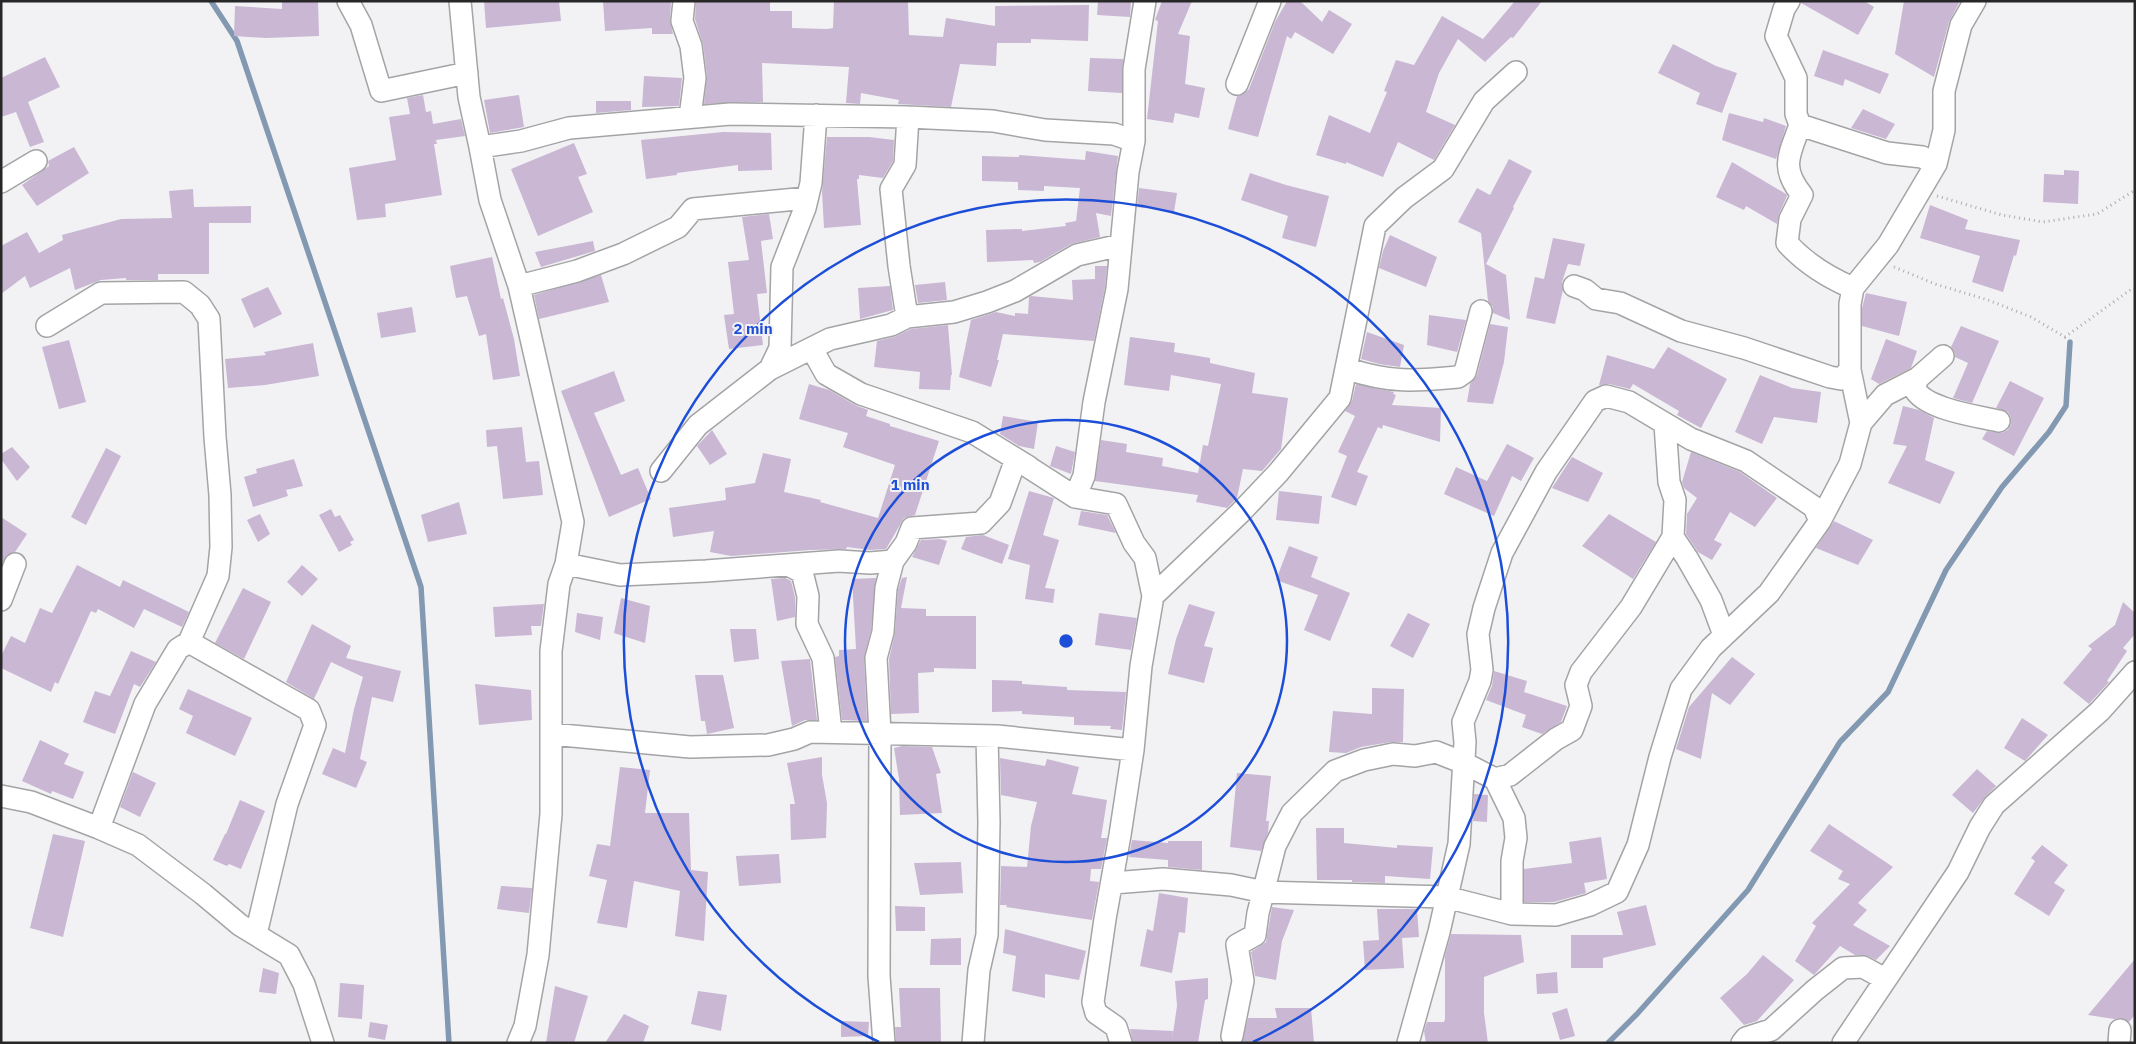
<svg xmlns="http://www.w3.org/2000/svg" width="2136" height="1044" font-family="'IBM Plex Sans',sans-serif">
<style>
.lines{fill:none;stroke-linecap:round;stroke-linejoin:round}
.stream{stroke:#8399b2;stroke-width:5.5}
.building{fill:#c9b7d3}
.street-casing{stroke:#a4a4a7;stroke-width:24}
.path{stroke:#acacae;stroke-width:3;stroke-dasharray:1 4;stroke-linecap:butt}
.street{stroke:#fff;stroke-width:21}
.ring{fill:none;stroke:#1d4ed8;stroke-width:2.5}
.centre{fill:#1d4ed8;stroke:#f2f2f5;stroke-width:2.5}
.ring-label{font-size:15px;text-anchor:middle;font-weight:bold;fill:#1d4ed8;stroke:#f2f2f5;stroke-width:4;stroke-linejoin:round;paint-order:stroke}
</style>
<rect width="100%" height="100%" fill="#f2f2f5"/>
<g class="lines">
<path class="stream" d="M211,1L237,41L421,587L449,1043
M1608,1043L1637,1014L1748,890L1840,742L1888,692L1946,570L2002,487L2049,432L2066,406L2070,342"/>
</g>
<path class="building" d="M282,1H318L319,36L266,38L234,36L235,6L282,9Z
M484,1H559L561,21L486,28Z
M603,1H671L670,20L673,34H652V28L605,31Z
M696,1H770V11H792V28L827,29L833,28L834,1H908L909,35L943,37L946,18L995,26V6L1089,5L1088,41L1031,39V43H997L996,66L960,64L951,107L898,104L899,100L861,93L860,104L846,103L849,67L762,63L763,102L704,104L707,76L703,44L695,19Z
M1098,1H1131L1130,17L1097,15Z
M1162,1H1192L1178,34L1190,36L1185,84L1205,88L1199,118L1175,113L1173,123L1147,119L1158,21L1155,20Z
M1287,1H1300L1322,22L1329,10L1352,24L1333,54L1295,32L1291,39L1287,36L1258,137L1228,129L1237,96L1244,94L1249,89L1275,22Z
M1515,1H1542L1513,38L1511,37L1485,62L1458,39L1439,73L1426,112L1455,125L1434,160L1398,142L1383,177L1346,162V164L1316,155L1329,115L1370,133L1387,92L1384,91L1396,60L1414,65L1442,16L1483,39Z
M1801,1H1864L1874,7L1858,35L1801,3Z
M1904,1H1960L1949,22L1934,77L1895,54Z
M1673,44L1716,66L1737,73L1722,113L1696,104L1700,93L1658,73Z
M1823,50L1889,74L1880,94L1845,79L1843,86L1814,76Z
M45,57L60,87L28,102L44,142L30,147L16,112L1,117V78Z
M1090,58L1123,59L1122,93L1088,91Z
M644,76L682,78L679,106L642,107Z
M423,95L426,112L431,111L433,124L461,119L465,136L436,140L437,144H434L442,195L385,204L386,217L357,220L349,168L396,160L389,117L410,114L407,98Z
M519,95L524,127L490,133L484,100Z
M596,101H631V110L596,113Z
M1863,109L1895,124L1886,139L1851,128Z
M1729,113L1763,122L1764,118L1786,126L1776,159L1722,140Z
M723,132L771,133L772,170L738,171V165L677,173V175L646,179L641,140Z
M827,137H869L894,140L893,161L883,178L859,175V179H857L861,225L824,228L822,192Z
M574,143L587,174L578,177L593,212L538,236L511,169Z
M74,147L89,173L37,206L22,185L49,166L48,161Z
M1086,151L1118,156L1111,216L1096,213L1100,237L1071,244L1040,262L1034,263L1033,260L987,262L986,230L1022,229V231L1066,226L1065,223L1076,221L1080,188L1044,186V191L1018,190V182L982,181V156L1019,157V155L1085,160Z
M1509,159L1532,171L1513,207L1514,208L1486,264L1506,275L1510,320L1493,313V307L1488,301L1481,233L1458,222L1477,188L1490,195Z
M1732,162L1786,194L1787,196L1779,214L1777,224L1746,206L1744,210L1716,197Z
M2064,170L2079,171L2078,204L2043,202L2044,174L2064,175Z
M1250,173L1286,185L1329,196L1316,247L1282,238L1288,216L1241,200Z
M1139,188L1177,193L1174,212L1137,207Z
M193,189L194,207L251,206V223H209V274H158V280H126V278L101,280L75,290L70,268L30,288L25,276L1,294V246L27,232L39,253L63,240L62,235L121,219L172,218L169,191Z
M1930,205L1968,220L1965,229L2020,240L2016,256L2014,255L2003,292L1972,282L1980,256L1920,238Z
M769,214L773,239L761,241L767,293L757,294L763,345L729,349L724,315L734,314L728,262L749,260L742,217Z
M1390,235L1437,257L1426,287L1379,268L1383,251Z
M1553,238L1585,244L1580,266L1568,264L1562,282L1563,290L1555,324L1526,318L1535,277L1544,279Z
M593,241L595,251L541,267L535,252Z
M492,257L501,299L503,298L514,339L520,376L493,380L486,334L479,336L467,296L456,298L450,266Z
M1095,266H1107L1105,287L1094,341L1003,334L997,360H999L991,387L959,377L971,320L996,312L1015,316V313L1028,314L1029,297L1031,296L1073,300L1072,280L1095,279Z
M601,275L609,302L539,319L534,295Z
M945,282L947,300L918,303L915,285Z
M890,286L893,310L860,319L858,288Z
M268,287L282,314L254,328L241,299Z
M1866,293L1907,302L1899,336L1862,326V308Z
M412,307L416,332L381,338L377,313Z
M1429,315L1466,320L1457,352L1427,345Z
M1490,324L1508,327L1504,362L1493,404L1467,402L1470,384L1477,375Z
M948,325L952,375H951L950,390L919,389L920,372L874,367L877,341L894,337L911,329Z
M1961,326L1999,341L1972,403L1953,398L1968,363L1955,357V353L1951,347Z
M1367,332L1404,345L1400,367L1379,364L1361,359Z
M1130,337L1175,343L1174,352L1210,358V363L1255,373L1252,393L1288,398L1281,449L1262,471L1243,469L1237,498L1227,508L1196,502L1198,495L1095,481L1101,440L1127,444L1126,452L1163,458L1162,466L1198,473L1203,445L1208,446L1221,384L1171,375L1169,391L1124,385Z
M1886,339L1917,351L1911,368L1879,384L1871,379Z
M69,340L86,402L59,409L42,347Z
M313,343L319,376L265,385L228,388L225,359L266,355L264,352Z
M1668,347L1727,379L1701,428L1677,415L1679,411L1633,384L1630,389L1609,384L1599,385L1607,355L1654,369Z
M614,371L625,401L594,413L621,475L638,468L651,499L609,517L561,391Z
M1760,375L1792,388L1821,392L1817,423L1774,417L1762,444L1735,432Z
M2010,381L2044,398L2014,456L1982,439L1987,431L2002,433L2008,430L2011,424V418L2008,412L1996,408Z
M809,384L829,390L855,405L868,410L866,416L890,424V426L939,441L915,515L904,518L886,549L870,550L847,547L846,549L810,550L731,556L710,552L714,531L673,537L669,508L726,500L725,488L755,483L763,453L791,459L784,492L821,500L820,502L878,518L895,465L843,447L848,433L799,419Z
M1356,384L1394,392L1393,394L1396,395L1392,405L1441,408L1440,442L1383,425L1382,429L1378,427L1357,472L1368,476L1356,506L1331,497L1347,456L1338,452L1355,416L1345,411L1352,401Z
M1903,406L1919,410L1934,418L1925,460L1955,472L1940,504L1888,483L1907,446L1893,444Z
M1003,416L1038,422L1034,449L1019,446L1000,434Z
M522,427L526,462L539,461L543,495L503,499L497,446L487,447L486,430Z
M712,430L727,454L710,465L697,446Z
M1507,444L1534,458L1521,481L1512,476L1494,516L1444,494L1456,467L1487,481Z
M1056,446L1075,452L1071,474L1050,466Z
M12,447L30,467L17,481L1,459V454Z
M106,448L121,456L86,525L71,517Z
M1691,452L1740,472L1777,498L1755,527L1730,512L1714,540L1722,544L1712,560L1698,552L1686,534L1687,514L1697,498L1684,488L1682,482Z
M1572,457L1603,473L1588,502L1552,488Z
M294,459L303,486L286,490L288,496L253,507L244,477L257,473L256,469Z
M1029,491L1054,498L1043,535L1059,540L1045,588L1055,589L1053,603L1025,599L1030,565L1008,559Z
M1279,491L1322,496L1319,524L1276,520Z
M459,502L467,534L428,542L421,515Z
M331,509L335,517L340,515L354,540L350,542L352,545L339,552L319,515Z
M1081,511L1107,515L1116,533L1078,525Z
M260,514L270,534L258,542L247,520Z
M1609,514L1656,542L1633,579L1582,546Z
M1,517L27,534L15,552L7,555L1,565Z
M1834,521L1873,540L1858,565L1816,548Z
M983,535L1009,545L1002,564L961,549L966,537Z
M940,539L947,541L939,565L912,557L921,540Z
M1289,546L1318,557L1311,577L1350,593L1330,641L1304,630L1318,595L1276,580Z
M77,565L120,587L123,580L189,612L182,627L144,609L134,628L98,609L96,613L91,611L58,684L55,682L51,692L1,668V656L11,636L25,643L40,608L52,613Z
M302,565L318,579L302,596L287,582Z
M907,577L901,608L926,609V616H976V669L934,668V672L918,673L919,713L891,714L889,659L895,633L898,590L902,578Z
M785,578L791,581L795,597V617L777,621L771,579Z
M876,578L871,630L864,658L867,721L842,720L835,657L839,656V650L856,649L852,579Z
M243,588L271,602L244,659L215,643Z
M621,598L650,606L645,643L614,633Z
M2123,602L2135,613V634L2123,648L2127,651L2107,681L2109,682L2089,704L2063,683L2092,649L2088,646L2115,625Z
M544,604L541,626H531L532,635L495,637L493,607Z
M1189,604L1215,612L1204,646L1213,648L1204,683L1168,674L1176,639Z
M577,613L603,617L600,640L575,632Z
M1099,613L1137,618L1131,650L1095,645Z
M1408,613L1430,624L1413,658L1390,646Z
M312,624L351,646L346,658L401,671L393,702L372,697L360,759L367,762L356,788L322,774L333,748L345,753L354,709L363,677L331,662L314,699L286,682Z
M730,629H756L759,659L734,662Z
M131,651L156,662L140,687L134,684L115,734L83,722L95,691L110,696Z
M1732,657L1755,674L1730,705L1712,693L1701,759L1676,749L1689,707Z
M810,659L817,720H805L792,726L781,661Z
M1494,671L1527,681L1524,692L1567,706L1561,722L1542,734L1522,727L1526,715L1486,700L1492,686Z
M695,675H723L734,728L707,734L705,721H701Z
M992,680L1022,681V684L1067,687V690L1126,692L1122,730L1110,729L1111,726L1074,725V717L1022,714V711L992,712Z
M475,684L531,690L532,720L479,725Z
M1372,688L1404,689L1403,742H1391L1361,747L1346,753L1329,752L1333,711L1372,714Z
M188,689L252,718L235,756L186,733L193,716L179,709Z
M2022,718L2048,735L2025,761L2004,748Z
M40,740L69,754L64,764L84,772L73,799L52,791L51,794L22,781Z
M902,746L932,747L941,773L936,774L942,813L900,815L899,779L894,748Z
M822,757V775L827,803L826,838L791,840L790,804H795L787,763Z
M1000,758L1045,766L1047,759L1079,767L1072,794L1107,800L1101,838H1107L1101,869H1091L1090,881L1099,882L1092,920L1006,907L1007,905H1000L1001,866L1027,867L1031,826L1037,802L1001,795Z
M620,767L650,770L645,813H689L691,870L708,872L704,941L675,936L680,891L634,881L627,928L597,923L607,880L589,876L597,844L610,846Z
M1977,769L1996,786L1986,796L1973,813L1952,795Z
M133,772L156,783L140,817L120,807Z
M1237,773L1271,776L1266,821H1269L1268,833L1261,851L1230,847Z
M1474,794L1488,795L1487,822L1473,821Z
M240,800L265,811L241,869L229,864L227,866L213,860L225,834H226Z
M1829,824L1893,867L1858,903L1867,910L1853,925L1890,946L1876,960L1868,956L1855,955L1840,946L1814,975L1795,961L1816,926L1812,923L1850,884L1838,879L1843,871L1810,851Z
M1316,828H1344V843L1397,848V845L1433,847L1430,879L1385,876V883L1352,882V880H1317Z
M53,834L85,841L63,937L30,928Z
M1601,837L1607,879L1584,883L1586,893L1554,902H1524V869L1572,863L1569,842Z
M1132,840L1168,843V841H1202V870L1168,867V860L1129,857Z
M2042,845L2068,865L2054,883L2065,890L2049,916L2014,894L2035,861L2031,858Z
M779,854L781,883L739,886L736,856Z
M961,862L963,893L920,895L914,863Z
M501,886L532,888L529,913L497,909Z
M1159,893L1188,898L1185,933L1179,932L1172,973L1140,966L1147,929L1153,931Z
M1646,905L1656,945L1603,958V968H1571V935H1623L1617,912Z
M895,906L925,907V931H896Z
M1272,907L1294,910L1282,941L1276,980L1255,976L1251,952L1266,942Z
M1377,909H1417L1419,937L1402,938L1404,968L1365,970L1363,941L1379,940Z
M1005,929L1086,951L1079,980L1045,974V998L1012,991L1016,956L1003,953Z
M1451,934L1521,935L1524,962L1484,977V1013L1488,1043H1426L1424,1031L1427,1022H1444L1445,1019V956Z
M961,938V965H930L931,939Z
M1763,955L1794,980L1757,1021L1744,1025L1720,998L1747,974Z
M2135,959V1015L2129,1022L2121,1018L2114,1019L2088,1015Z
M263,968L279,973L276,994L259,992Z
M1557,972L1558,993L1537,994L1536,974Z
M1208,978V999L1205,1000L1198,1043H1133L1130,1029L1173,1031L1172,1040L1177,1006L1175,981Z
M340,983L364,985L362,1019L338,1017Z
M555,986L588,996L574,1043H546Z
M899,988H940L941,1043H896L895,1027H901Z
M698,991L727,995L721,1031L691,1024Z
M1275,1008H1311L1314,1043H1242L1248,1018H1277Z
M1567,1008L1575,1036L1560,1040L1552,1013Z
M624,1014L649,1026L643,1043H605Z
M841,1021L869,1022L868,1036L841,1037Z
M370,1022L388,1025L385,1040L368,1037Z"/>
<g class="lines">
<defs>
<path id="street" d="M348,1L361,25L381,91L467,73
M460,1L469,97L480,147
M684,1L682,21L691,46L695,78L690,117
M1789,1L1784,9L1776,36L1796,78V114L1800,125C1789,156 1780,167 1802,195L1790,219L1787,243C1806,264 1827,277 1853,288
M1237,84L1270,1
M1800,125L1887,153L1922,157L1936,164
M1,182L36,161
M519,286L577,271L623,254L678,227L693,209L807,198
M1574,286L1585,290L1596,299L1620,303L1681,331L1744,348L1830,377L1841,379L1850,370
M907,317L899,266L891,189L905,165L908,117
M47,326L101,293L184,292L200,305L209,319L215,437L220,495L221,547L218,576L189,642L178,649L145,704L99,828
M812,349L826,374L861,394L972,432L1029,467
M770,369L830,339L891,325L907,317L954,312L987,302L1015,291L1077,255L1121,245
M1348,369C1390,383 1415,381 1458,377L1465,372L1481,311
M1918,378L1914,388C1924,409 1976,416 1999,421
M1861,423L1850,370V304L1853,288L1888,245L1936,164L1944,130V91L1961,25L1975,1
M1665,424L1669,482L1675,500L1673,537L1687,558L1711,600L1724,635
M661,471L698,425L770,369L780,348L782,267L805,208L811,183L816,115
M1075,497L1084,476L1094,402L1117,289L1128,172L1134,141V69L1145,1
M566,564L620,575L706,571L839,561L870,563L893,561L906,543L912,528L981,523L1000,503L1016,459L1075,497L1116,504L1134,543L1145,558L1153,596L1141,666L1133,750L1120,835L1105,919L1093,1002L1096,1013L1116,1027L1121,1043
M788,565L802,572L808,596L807,624L823,658L831,732
M1153,596L1240,513L1278,473L1340,398L1375,226L1404,198L1443,169L1484,101L1516,72
M1,600L15,564
M189,642L309,710L315,725L287,804L256,934
M551,734L690,747L768,745L794,739L810,732L904,734L997,736L1133,750
M1495,779L1514,818L1516,838L1512,861V914
M1,796L31,802L99,828L138,845L203,894L240,925L289,955L304,984L323,1043
M1113,883L1163,879L1231,885L1264,892L1446,897L1512,914L1556,915L1590,905L1617,892L1638,845L1660,757L1681,689L1711,648L1769,593L1820,521L1850,464L1861,423L1885,395L1918,378L1943,356
M1232,1036L1243,981L1237,945L1255,935L1258,913L1275,846L1292,813L1335,771L1364,760L1393,754L1415,756L1436,752L1464,763L1495,779L1510,775L1556,739L1572,730L1581,706L1576,685L1581,672L1631,607L1673,537
M518,1043L525,1026L538,955L551,814V651L559,584L566,564L573,522L519,286L490,200L480,147L521,141L569,128L730,114L908,117L993,121L1045,130L1114,134L1134,141
M884,1043L879,976L880,733L876,658L883,632L886,588L893,561
M973,1043L979,970L987,935L989,822L987,736
M1408,1043L1439,932L1459,844L1465,742L1463,722L1480,681L1482,670L1478,634L1484,608L1502,553L1546,472L1595,401L1606,396L1629,402L1691,439L1746,461L1814,507L1820,521
M1742,1043L1746,1038L1771,1030L1815,990L1843,968L1863,967L1885,979
M1843,1043L1958,872L1980,827L1994,805L2100,711L2135,672
M2119,1043L2120,1030"/>
</defs>
<use href="#street" class="street-casing"/>
<path class="path" d="M1937,196L2002,215L2043,222L2097,214L2135,190
M1894,267L1935,284L1988,300L2031,317L2065,337L2133,288H2135"/>
<use href="#street" class="street"/>
</g>
<g class="ring">
<circle cx="1066" cy="641" r="221"/>
<path d="M879 1042A442 442 0 1 1 1253 1042"/>
</g>
<circle cx="1066" cy="641" r="8" class="centre"/>
<g class="ring-label">
<text x="753" y="334">2 min</text>
<text x="910" y="490">1 min</text>
</g>
<rect width="2136" height="1044" fill="none" stroke="#272728" stroke-width="5"/>
</svg>
